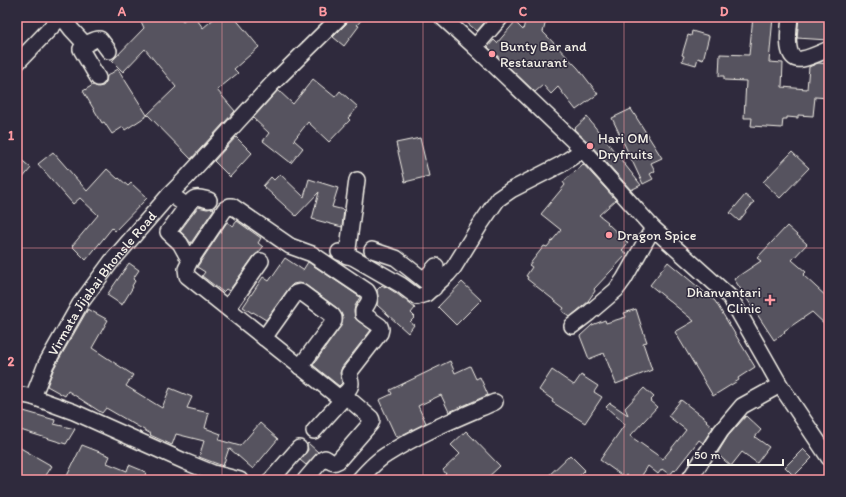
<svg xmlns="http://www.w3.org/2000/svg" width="846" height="497" font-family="Itim,sans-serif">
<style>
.building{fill:#56525f;stroke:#f4f1e8}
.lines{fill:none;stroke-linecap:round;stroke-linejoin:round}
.minor-casing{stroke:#f4f1e8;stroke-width:18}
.minor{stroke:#2f2a3d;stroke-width:15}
.grid{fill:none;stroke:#ff9aa2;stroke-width:1;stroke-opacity:0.55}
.poi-dot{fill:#ff9aa2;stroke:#2f2a3d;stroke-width:1.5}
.labels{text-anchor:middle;stroke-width:3;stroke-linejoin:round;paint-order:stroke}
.poi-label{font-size:14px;fill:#f4f1e8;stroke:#2f2a3d;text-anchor:start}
.street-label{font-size:14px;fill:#f4f1e8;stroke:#2f2a3d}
.neatline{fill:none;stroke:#ff9aa2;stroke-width:1.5}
.grid-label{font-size:13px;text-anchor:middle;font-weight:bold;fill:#ff9aa2}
</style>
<rect width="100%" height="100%" fill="#2f2a3d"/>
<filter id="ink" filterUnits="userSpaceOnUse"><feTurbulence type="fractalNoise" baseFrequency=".025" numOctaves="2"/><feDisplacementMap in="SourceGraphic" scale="8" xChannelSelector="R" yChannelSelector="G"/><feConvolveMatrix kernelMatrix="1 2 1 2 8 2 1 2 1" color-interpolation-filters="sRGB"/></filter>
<g filter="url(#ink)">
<path class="building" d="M139,17H179L183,21L188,17H195L203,28L216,17H234L259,47L234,69L238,73L217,90L235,111L191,159L148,115L125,130L123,127L112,134L104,122L102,123L83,91L93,85L98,87L103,86L106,82L107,76L118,69L147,115L176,87L145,49L123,72L112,61L144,28Z
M349,17H364L357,25L359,26L344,46L333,37L347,23L349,20Z
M460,17H489L477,31Z
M526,17H547L543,32L578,68L598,94L576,110L558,87L551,94L543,85L535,92L488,47L494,40L497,43L515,22L523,30Z
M753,17H773L769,62L783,63L782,87L807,89L809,67L818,63L829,64V98L815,97L813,116L798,115V118L787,117V119H783L782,128L751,126L752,118H744L746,81L724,80V76H719L720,54L749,55Z
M799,17L829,18L828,40L797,38Z
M692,31L709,36L703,60L698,58L696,65L682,61L684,56L682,55L688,35L691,36Z
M313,79L335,97L340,91L358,107L348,118L350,120L329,142L308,122L294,140L303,148L291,163L263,141L269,133L253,118L278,90L293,104Z
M631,109L662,158L651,163L655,171L650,174L653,179L643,184L612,118Z
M587,117L641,185L631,190L590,144L574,129Z
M236,137L252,153L230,177L214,161Z
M420,138L429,176L405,182L396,143Z
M53,152L87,191L107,169L118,179L119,178L128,186L131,183L147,198L115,231L112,228L86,260L72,246L98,215L80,198L73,204L38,164Z
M792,152L809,168L780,198L763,182Z
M17,156L31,168L17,185Z
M583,164L616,200L599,215L608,222L607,223L628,243L622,250L627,254L594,289L595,291L588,301H589L570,317L562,311L564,308L527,279L528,277L526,276L532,267L529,265L544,246L547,247L561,230L541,214L565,185L563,182Z
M280,174L304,197L309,179L338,188L332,207L344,210L342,227L312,219L319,192L296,216L263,186L271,177L274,180Z
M745,195L754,202L739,221L730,213Z
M198,207L207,209L213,208L214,209L191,243L186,237L180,231Z
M237,221L261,238L258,243L263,247L259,252L254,256L229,291L226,289L223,292L202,276L205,272L197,267L227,222L233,226Z
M787,226L807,244L792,260L806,272L803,275L829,299V328L812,312L784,331L785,332L774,340L734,279L761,261L757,258Z
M285,258L303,270L308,262L360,297L355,306L354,311L355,318L358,321L371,330L342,367L340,373L342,383L339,386L313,365L341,326L343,318L341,313L337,308L307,286L304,284L298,283L293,284L289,288L266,320L253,312L252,313L243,307L263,277L269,281Z
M668,262L715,301L755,367L738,378L739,380L713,396L675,332L694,321L650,285Z
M129,263L139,270L133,279L135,281L132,286L133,287L122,305L107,295Z
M462,282L481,300L456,325L438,307Z
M382,285L385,287V286L396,293L415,308L411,313L415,317L410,322L414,325L408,333L377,305L378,297L377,290Z
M88,309L108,320L92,348L133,375L126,386L162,408L170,388L192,397L187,408L209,413L205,428L221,434L219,440L240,446L260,423L278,439L253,469L229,448L223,466L199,457L204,441L176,434L172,445L150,435L151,434L106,408L102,413L68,391L65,396L47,386L54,368Z
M636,309L642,328L647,342L643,343L652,370L616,384L604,353L589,359L580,336L592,325L605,320L606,323L626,317L624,313Z
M450,361L455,373L470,366L476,379L480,377L488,395L449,412L441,395L418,406L426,423L400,436V435L396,437L379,400L392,394L390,390Z
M552,370L574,385L581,375L598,386L594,392L602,397L585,423L552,402L553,400L539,390Z
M644,388L654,397L650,401L657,407L630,436L663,459L686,430L668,416L681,400L707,420L706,421L713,427L703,443L699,440L675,471L674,470L670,475L662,469L658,474L648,466L639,480H632L626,475L624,477L600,460L625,424L606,407L610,403L628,415L625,408Z
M20,410L55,420L54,424L75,429L66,444L17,429V421Z
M746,416L761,430L755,437L769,447L757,463L742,452L731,466L717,454L728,436Z
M466,431L500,466L485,480H440L446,474L443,470L460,454L451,445Z
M308,443L318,452L306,465L300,460L308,450L307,444Z
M82,445L110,456L107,463L127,471L129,465L146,472L144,479L147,480H65Z
M17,446L52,466L43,480H17Z
M803,449L812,458L794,476L785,467Z
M570,455L585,470L575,480H544Z"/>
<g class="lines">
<defs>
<g id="minor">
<path d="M62,17L72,30L85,44C90,43 95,38 100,39L109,51"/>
<path d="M442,17L475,47L583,150L653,228L730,297L780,385L829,458"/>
<path d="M790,17C789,28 783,63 802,59C809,58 822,52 829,49"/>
<path d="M85,44L81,49L82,51L98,78"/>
<path d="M475,47L501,17"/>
<path d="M17,63L61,17"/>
<path d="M170,194L187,206L168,232L180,243L190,261L186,269L187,276L337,396L340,397C344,394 351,389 351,383C351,379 349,378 349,373L380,333L381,329L380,326L363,314V311C367,304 373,299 367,291L312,254L290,246L232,206H230L225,209L190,261"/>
<path d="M187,206C195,195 197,197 209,200"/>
<path d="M372,250L396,258L434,288"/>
<path d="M339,252L354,258L401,285L417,297L426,294L448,274L454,267L480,225L498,199L511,190L560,165L583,150"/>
<path d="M347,256L357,180"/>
<path d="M424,280L436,266"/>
<path d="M228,308L261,261"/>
<path d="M572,326L589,313L616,290L624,279L653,228"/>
<path d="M264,338L296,293L300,292L302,293L332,315L334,318V321L300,367"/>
<path d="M17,394L33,397L74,412L186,462L213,473L240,480"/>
<path id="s1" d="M33,397L46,364L80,304L111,262L170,194L186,178L272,84L340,17"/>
<path d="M271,480L299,448"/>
<path d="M305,480L323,459L325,458C331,461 331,465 338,461L371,423L372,420L371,418L350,400L346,398L342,400L314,431"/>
<path d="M359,480C367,471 376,461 386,455C420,433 458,418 495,402"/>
<path d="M689,480L721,431L742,406L780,385"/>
</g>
</defs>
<use href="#minor" class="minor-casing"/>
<use href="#minor" class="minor"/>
</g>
</g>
<path class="grid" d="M222,17V480M423,17V480M624,17V480M17,248H829"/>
<g class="poi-dot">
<circle cx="492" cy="54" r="4"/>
<circle cx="590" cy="146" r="4"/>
<circle cx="609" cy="235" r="4"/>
<path d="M768 294h4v4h4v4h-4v4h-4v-4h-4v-4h4z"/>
</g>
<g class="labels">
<g class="poi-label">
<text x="500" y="51">Bunty Bar and<tspan x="500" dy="16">Restaurant</tspan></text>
<text x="598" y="143">Hari OM<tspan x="598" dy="16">Dryfruits</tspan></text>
<text x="617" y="240">Dragon Spice</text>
<text x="761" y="297" text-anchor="end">Dhanvantari<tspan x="761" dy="16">Clinic</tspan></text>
</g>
<g class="street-label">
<text dy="5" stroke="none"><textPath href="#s1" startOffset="134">Virmata Jijabai Bhonsle Road</textPath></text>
</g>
</g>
<rect width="846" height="497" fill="none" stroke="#2f2a3d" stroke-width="44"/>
<path d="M688 459v6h95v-6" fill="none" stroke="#f4f1e8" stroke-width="2"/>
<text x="694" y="459" font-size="12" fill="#f4f1e8" stroke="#2f2a3d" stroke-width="3" paint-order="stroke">50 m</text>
<rect x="22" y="22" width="802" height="453" class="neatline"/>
<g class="grid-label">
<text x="122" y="16">A</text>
<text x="323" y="16">B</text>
<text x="523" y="16">C</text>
<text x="724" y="16">D</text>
<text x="11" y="140">1</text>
<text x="11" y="366">2</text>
</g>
</svg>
